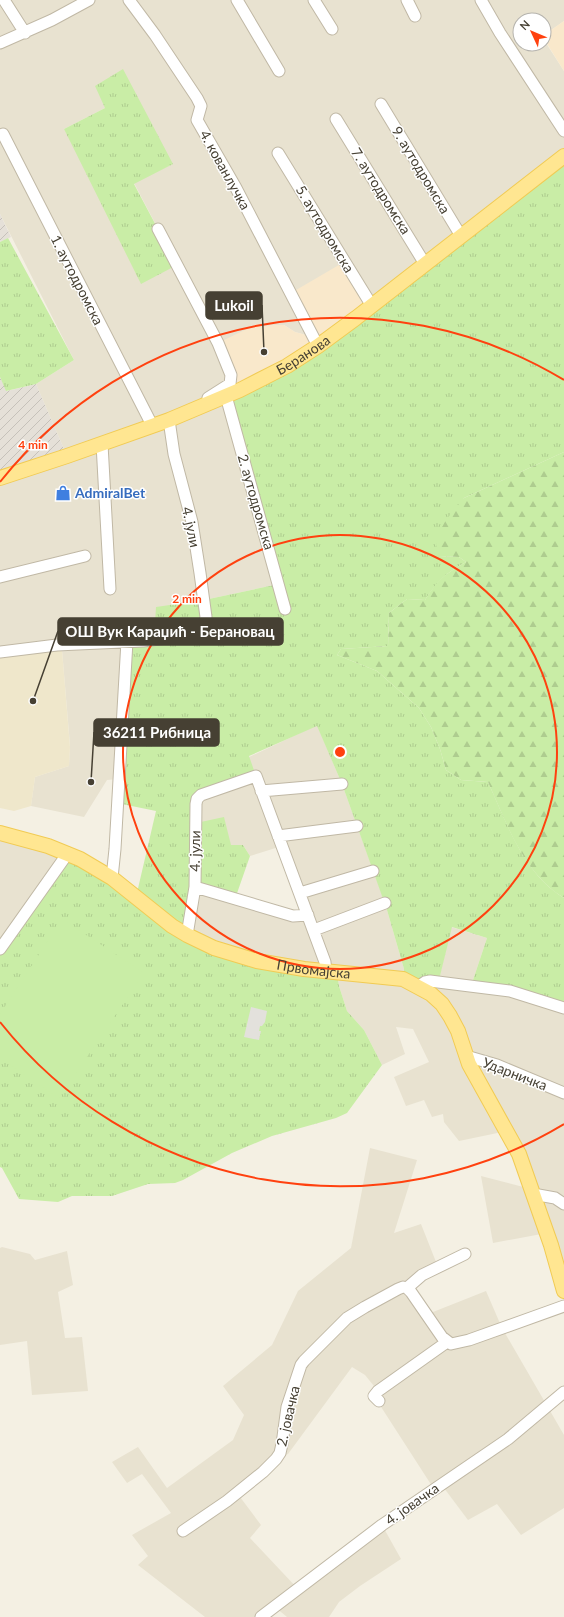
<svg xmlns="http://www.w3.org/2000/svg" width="564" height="1617" font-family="Lato,sans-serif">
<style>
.residential{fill:#e8e2d0;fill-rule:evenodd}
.commercial{fill:#f9e8cb}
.industrial{fill:url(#industrial-furrows)}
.education{fill:#efe7cb}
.grass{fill:url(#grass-tufts)}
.forest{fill:url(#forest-firs)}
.pitch{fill:#c9eda6}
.parking{fill:#e3e1dc}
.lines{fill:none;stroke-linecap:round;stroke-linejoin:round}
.minor-casing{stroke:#c0b8a5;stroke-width:13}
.major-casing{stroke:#f1cb54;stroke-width:16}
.minor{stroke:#fff;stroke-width:11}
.major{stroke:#ffe691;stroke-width:14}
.ring{fill:none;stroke:#ff410f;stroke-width:2}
.labels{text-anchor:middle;stroke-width:3;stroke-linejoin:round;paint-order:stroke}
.street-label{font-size:14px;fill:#464033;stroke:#fff}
.shop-label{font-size:14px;font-weight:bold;fill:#366cbe;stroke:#fff;text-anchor:start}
.centre{fill:#ff410f;stroke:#fff;stroke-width:2}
.ring-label{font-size:12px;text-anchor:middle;font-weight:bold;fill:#ff410f;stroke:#fff;stroke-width:3;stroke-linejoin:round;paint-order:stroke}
.leader{fill:none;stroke:#464033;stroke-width:1.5}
.callout-dot{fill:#464033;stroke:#fff;stroke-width:1.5}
.callout{fill:#464033;stroke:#464033;stroke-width:1.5}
.callout-label{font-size:15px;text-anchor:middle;font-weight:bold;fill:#fff}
</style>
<defs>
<pattern id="industrial-furrows" width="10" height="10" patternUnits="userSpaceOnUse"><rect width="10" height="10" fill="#e5e0d8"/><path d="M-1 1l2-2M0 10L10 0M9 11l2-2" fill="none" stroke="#c6c1ba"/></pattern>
<pattern id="grass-tufts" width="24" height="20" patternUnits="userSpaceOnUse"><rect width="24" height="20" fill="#c9eda6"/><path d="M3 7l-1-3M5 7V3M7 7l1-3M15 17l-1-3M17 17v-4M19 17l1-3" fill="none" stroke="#aecc8f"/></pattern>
<pattern id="forest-firs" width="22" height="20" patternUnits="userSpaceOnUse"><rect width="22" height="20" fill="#c9eda6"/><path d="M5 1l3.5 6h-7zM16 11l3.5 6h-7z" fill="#aecc8f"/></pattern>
</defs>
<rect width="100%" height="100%" fill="#f4f0e3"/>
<path class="residential" d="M0,0H564V21L544,35V20H520V44H544V40L564,71V156L372,306L306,335L295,332L284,325H273L263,327L227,365L240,390L279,584L204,600L155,639L118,779L107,780L84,817L31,806L35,777L69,766L70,745L62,650L0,653V478L67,456L36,384L74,360L0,214ZM105,108L172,164L134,183L177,265L64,129Z
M317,725L342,784L385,903L404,969V975H440L451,927L487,938L471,986L564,1009V1291L547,1233L493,1243L481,1176L531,1189L507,1131L459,1141L444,1122L443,1114L432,1117L424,1100L406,1106L394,1077L429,1062L413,1029L396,1027L405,1054L382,1065L364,1030L347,1011L339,986L337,973L257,961L187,935L195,887L308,915L282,846L250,856L243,845H231L196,823V804L249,757Z
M0,833L68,853L0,947Z
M370,1148L417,1160L394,1233L421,1224L438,1267L407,1288L447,1342L378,1391L365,1375L352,1367L288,1454L276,1459L237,1493L261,1525L250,1538L298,1589L432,1486L374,1396L451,1344L428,1314L486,1291L502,1328L564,1435V1508L521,1535L497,1504L468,1520L441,1484L382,1525L401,1559L360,1586L339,1602L329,1617H287L275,1607L261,1617H205L138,1565L148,1556L132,1535L171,1513L142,1474L127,1483L112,1462L138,1447L167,1488L233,1440L244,1415L223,1386L272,1345L298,1291L351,1248Z
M2,1247L30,1254L35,1260L67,1251L73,1285L58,1292L65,1338L82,1337L88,1391L32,1395L27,1341L0,1345V1248Z"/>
<path class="commercial" d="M564,21V71L544,39V35Z
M344,262L372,306L240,390L218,343L257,324L263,327L273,325H284L295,332L306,335L311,333L291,293Z"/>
<path class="industrial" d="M0,214L11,237L0,242Z
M0,377L7,391L36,384L67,456L0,478Z"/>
<path class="education" d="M62,650L70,747L69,766L35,777L31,806L14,811L0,808V657Z"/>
<path class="grass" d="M123,69L173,164L134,184L177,265L141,284L64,129L105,108L95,86Z
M564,156V452L464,498L439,556L459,557L466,562C445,574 439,579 425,600L407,599L389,613L388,646L341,649L337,655L377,671L419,708L431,727L440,749L446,770L461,780L488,782C507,823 523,873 564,898V1008L471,986L487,938L452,927L440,976L437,981L425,982L404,975V969L387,910L342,784L317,726L249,756L256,776L201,795L196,823L224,817L231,845H243L250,856L235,899L195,887L187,935L210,947L337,973L339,986L347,1011L364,1030L382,1065L347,1113L336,1118L272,1136L232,1153L183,1180L175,1183L148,1184L112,1196H72L58,1202L19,1199L2,1168L0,1167V949L68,853L136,897L156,811L117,803L127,641L154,639L156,607L204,600L279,584L226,396L287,366Z
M8,238L74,360L36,384L6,391L0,377V242Z"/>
<path class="forest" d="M564,452V898C523,873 507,824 488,782L461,780L446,770L440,749L431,727L419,708L377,671L337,655L341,649L388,646L389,613L407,599L425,600C439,578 444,575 466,562L459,557L439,556L436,544L441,529L446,520L464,498Z"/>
<path class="pitch" d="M62,919L144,973L59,1098L0,1058V1014Z"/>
<path class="parking" d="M251,1007L267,1011L265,1022L262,1026H260L259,1031H261L259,1040L244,1037Z"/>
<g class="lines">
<defs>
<path id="minor" d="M4,0L25,33
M129,0L155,35L197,98L201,106L197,120L236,188L318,346
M237,0L279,71
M314,0L332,29
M407,0L415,16
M481,0L500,33L564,131
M0,43L52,20L89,0
M381,104L461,236
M336,119L425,264
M3,134L152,425
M278,153L372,306
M158,229L218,343L231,375L230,384L208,398
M226,396L285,609
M102,444L110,589
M0,577L85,556
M0,652L57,645L143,641L201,634L206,617L200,573L192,522L174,454L169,420
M261,791L342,784
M278,836L357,826
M112,878L115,849L127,641
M195,887L293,916L308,915
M300,893L373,871
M314,930L385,903
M187,935L195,887L196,804L197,799L201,795L256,776L325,962L326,972
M0,949L68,853
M419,986L425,982L430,981L510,991L564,1008
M466,1056L497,1065L564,1093
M533,1194L555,1198L564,1204
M407,1288L422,1275L465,1254
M379,1401L374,1396L378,1391L447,1342
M183,1531L227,1501L263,1472L276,1459L280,1453L282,1444L287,1407L301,1365L304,1361L347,1318L365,1307L398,1289L403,1287L407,1288L411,1292L442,1337L451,1344L469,1340L564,1306
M261,1617L382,1525L508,1439L564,1392"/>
<g id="major">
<path id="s1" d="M0,478L67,456L169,420L240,390L287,366L318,346L356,318L564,156"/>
<path id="s2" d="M0,833L48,846L80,859L112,878L172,926L187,935L214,948L257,961L304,969L403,979L431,994L442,1004L450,1016L458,1031L469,1064L519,1154L551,1245L564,1291"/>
</g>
</defs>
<use href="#minor" class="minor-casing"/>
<use href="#major" class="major-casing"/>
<use href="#minor" class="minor"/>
<use href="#major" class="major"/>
</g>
<g class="ring">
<circle cx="340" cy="752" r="217"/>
<path d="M564 1124A434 434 0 0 1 0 1022M0 482A434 434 0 0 1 564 380"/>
</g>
<defs>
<symbol id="shop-bare" viewBox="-9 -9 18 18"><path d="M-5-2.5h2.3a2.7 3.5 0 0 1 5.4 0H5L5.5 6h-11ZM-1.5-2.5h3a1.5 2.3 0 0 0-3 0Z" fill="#3f7fe0" stroke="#fff" stroke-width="2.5" paint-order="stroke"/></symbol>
</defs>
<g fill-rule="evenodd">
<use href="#shop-bare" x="52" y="482" width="22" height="22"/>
</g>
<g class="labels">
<g class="street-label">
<text transform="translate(225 170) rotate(61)" y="5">4. кованлучка</text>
<text transform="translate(421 170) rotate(59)" y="5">9. аутодромска</text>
<text transform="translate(381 191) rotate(58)" y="5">7. аутодромска</text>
<text transform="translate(325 229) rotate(59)" y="5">5. аутодромска</text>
<text transform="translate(77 280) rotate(63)" y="5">1. аутодромска</text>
<text dy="5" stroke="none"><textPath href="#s1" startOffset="328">Беранова</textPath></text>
<text transform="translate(256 502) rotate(74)" y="5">2. аутодромска</text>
<text transform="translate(191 527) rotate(78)" y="5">4. јули</text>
<text transform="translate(195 851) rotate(-89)" y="5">4. јули</text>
<text dy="5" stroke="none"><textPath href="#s2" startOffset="348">Првомајска</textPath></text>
<text transform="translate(515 1074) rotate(21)" y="5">Ударничка</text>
<text transform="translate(288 1416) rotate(-77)" y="5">2. јовачка</text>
<text transform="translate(412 1504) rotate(-35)" y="5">4. јовачка</text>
</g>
<g class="shop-label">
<text x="75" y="498">AdmiralBet</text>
</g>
</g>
<circle cx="340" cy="752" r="6" class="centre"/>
<g class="ring-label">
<text x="33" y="449">4 min</text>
<text x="187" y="603">2 min</text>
</g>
<path class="leader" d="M264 352L262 305M33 701L58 631M91 782L94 732"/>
<g class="callout-dot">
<circle cx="264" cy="352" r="4"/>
<circle cx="33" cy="701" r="4"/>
<circle cx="91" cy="782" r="4"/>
</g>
<g class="callout">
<rect x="206" y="292" width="56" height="27" rx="4"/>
<rect x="58" y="618" width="225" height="27" rx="4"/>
<rect x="94" y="719" width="125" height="27" rx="4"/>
</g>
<g class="callout-label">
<text x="234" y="311">Lukoil</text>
<text x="170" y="637">ОШ Вук Караџић - Берановац</text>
<text x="157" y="738">36211 Рибница</text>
</g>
<g transform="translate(532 32) rotate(314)"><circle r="19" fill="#ffffff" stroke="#b5b3ad"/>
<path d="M0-3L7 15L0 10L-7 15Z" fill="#ff410f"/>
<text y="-6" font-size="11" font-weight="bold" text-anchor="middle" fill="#464033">N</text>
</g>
</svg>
